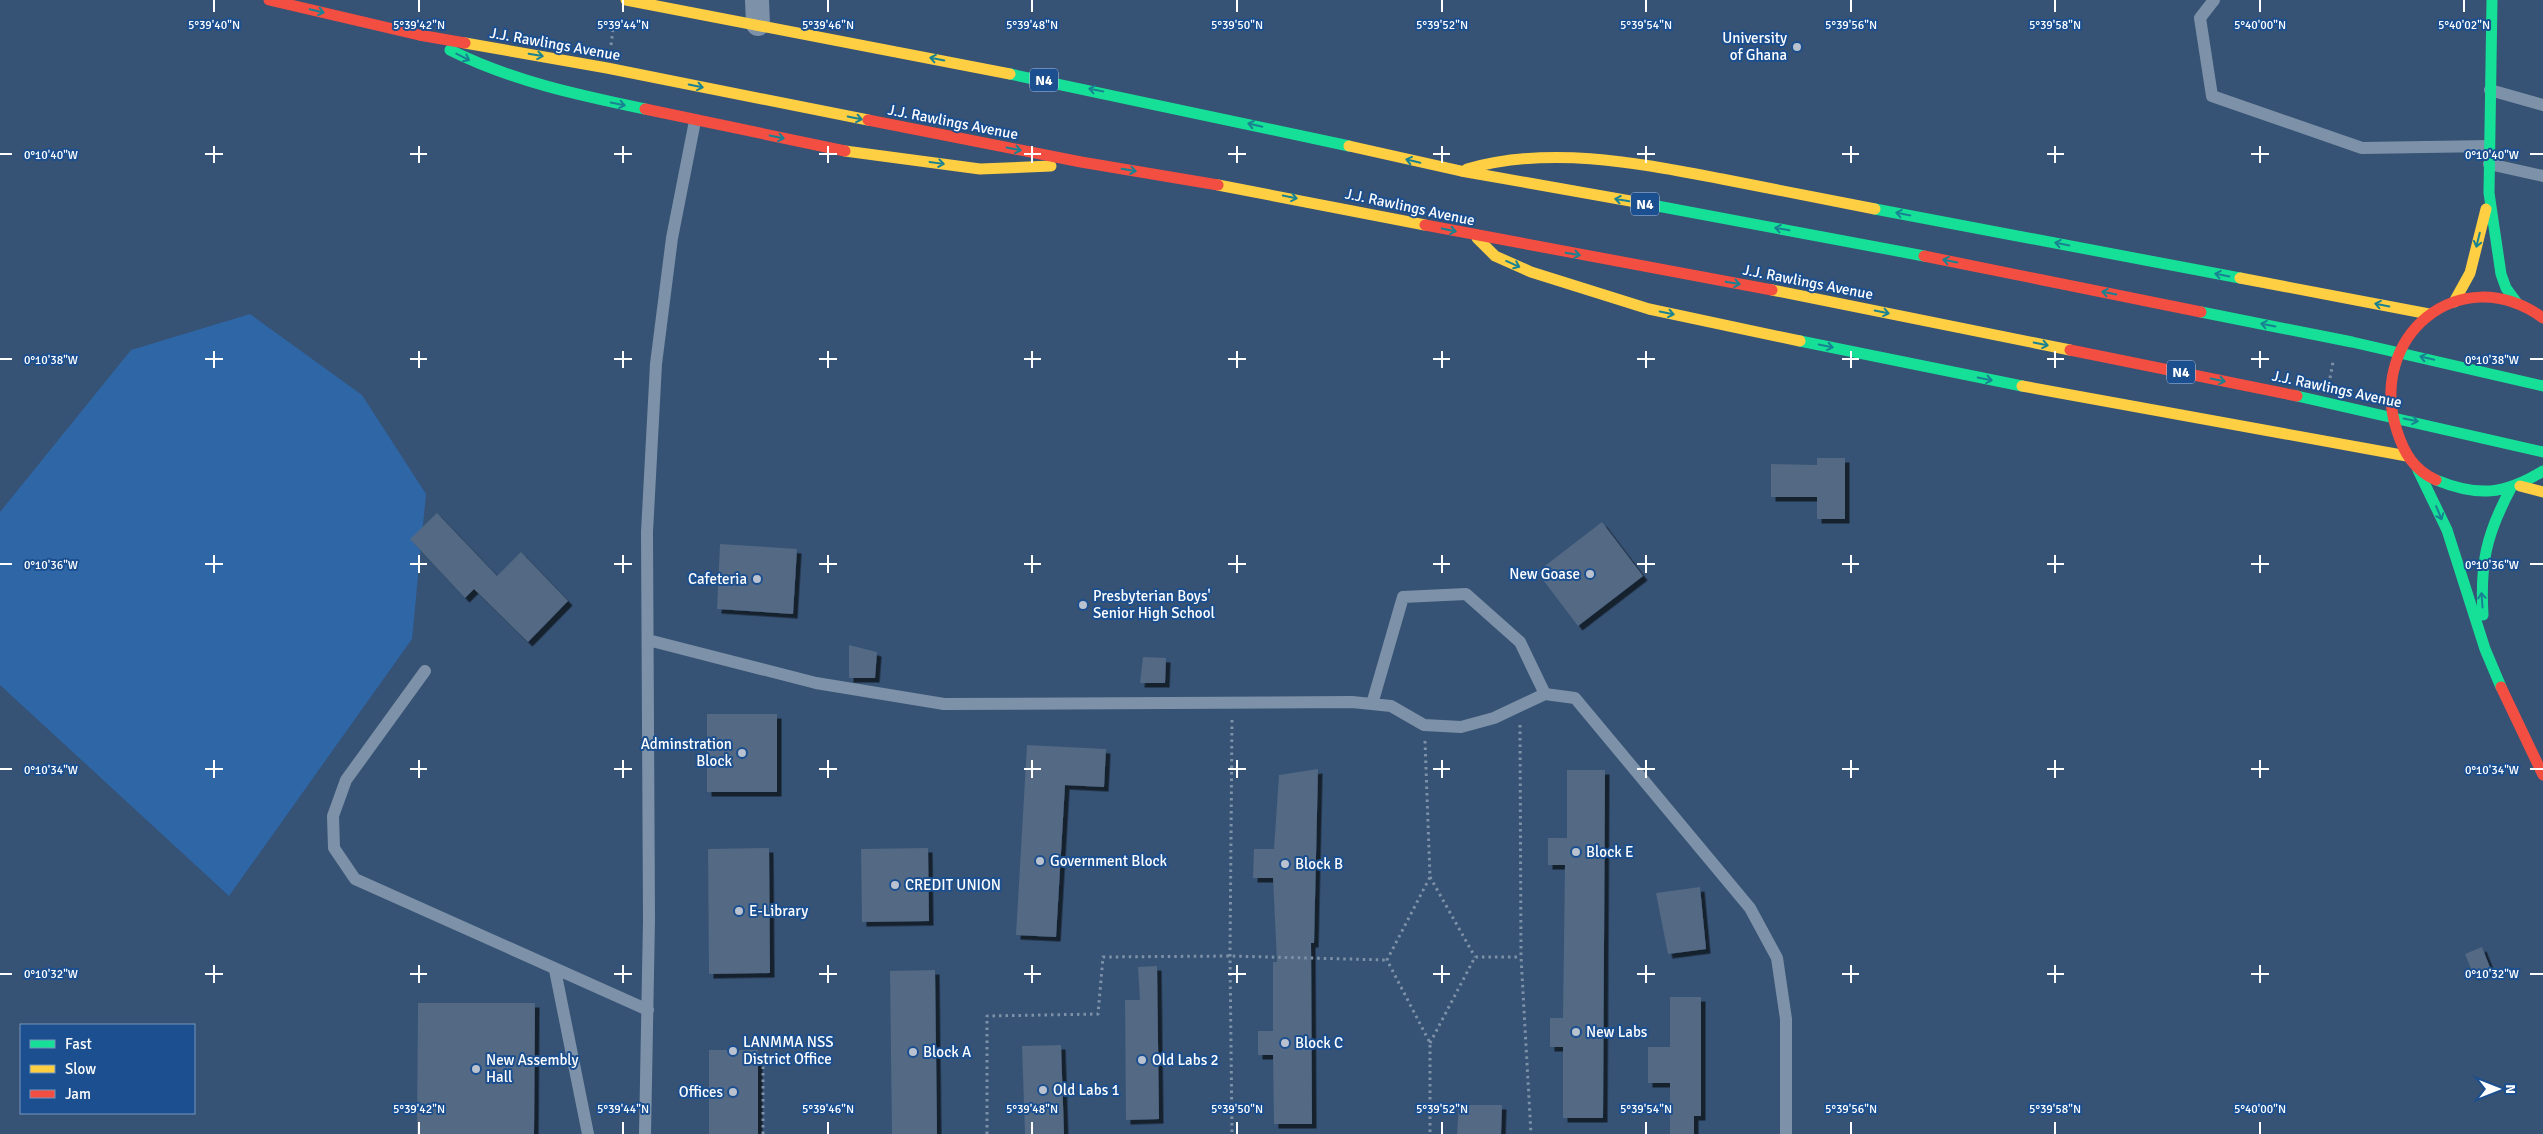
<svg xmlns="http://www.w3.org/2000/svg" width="2543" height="1134" font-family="Signika,sans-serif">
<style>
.green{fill:#2f66a5}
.building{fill:#526984;filter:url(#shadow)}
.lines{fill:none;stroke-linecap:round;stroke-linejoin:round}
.path{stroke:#7d92a8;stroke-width:3;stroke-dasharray:2.5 4;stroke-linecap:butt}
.lane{stroke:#7d92a8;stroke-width:12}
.street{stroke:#7d92a8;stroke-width:24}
.fast{stroke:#16e098;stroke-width:11}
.slow{stroke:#ffcf43;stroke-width:11}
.jam{stroke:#f24e42;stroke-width:11}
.oneway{stroke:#198292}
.ticks{fill:none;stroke:#fff;stroke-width:2}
.poi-dot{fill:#b9c2ce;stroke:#1b4f8f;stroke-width:2}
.labels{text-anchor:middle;stroke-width:4;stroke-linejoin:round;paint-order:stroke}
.shield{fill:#1b4f8f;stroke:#bbcadd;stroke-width:1}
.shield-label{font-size:14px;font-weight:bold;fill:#fff}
.poi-label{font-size:15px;fill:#fff;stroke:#1b4f8f;text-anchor:start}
.street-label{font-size:15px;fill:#fff;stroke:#1b4f8f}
.ticks-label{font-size:12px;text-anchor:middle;fill:#fff;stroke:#1b4f8f;stroke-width:4;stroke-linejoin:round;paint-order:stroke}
</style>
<defs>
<filter id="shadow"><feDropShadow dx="4.5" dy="4.5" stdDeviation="0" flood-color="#0009"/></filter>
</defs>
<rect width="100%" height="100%" fill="#365274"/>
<path class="green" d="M250,314L362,395L426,494L412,639L229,896L0,685V512L131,350Z"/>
<path class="building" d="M1817,458H1845V519H1817V497H1771V464L1817,465Z
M437,513L497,576L521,552L568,601L528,642L474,589L465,598L410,539Z
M1602,522L1643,576L1578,626L1537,572Z
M720,544L797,549L793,614L717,609Z
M849,645L877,652L875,678H849Z
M1143,657L1166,658L1165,683H1140Z
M707,714H777V792H707Z
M1027,745L1106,749L1104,787L1065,785L1056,937L1016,935Z
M1318,769L1314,943H1311L1312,1124H1274L1273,1055H1258V1031H1273V962H1277L1273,878H1253L1254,849H1274L1279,775Z
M1567,770H1605L1603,1118H1563V1047H1550V1018H1563L1565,865H1548V838H1567Z
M769,848L770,973L709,974L708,849Z
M928,848L929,921L862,922L861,849Z
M1700,887L1706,949L1668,954L1656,893Z
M2482,947L2491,970L2474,976L2465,954Z
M1157,966L1159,1119L1126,1120L1125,1000H1140L1138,967Z
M935,970L937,1134H892L890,971Z
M1670,997H1701V1116H1694V1134H1670V1083H1648V1047H1670Z
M418,1003H535L534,1134H417Z
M1061,1045L1064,1134H1025L1022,1046Z
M709,1050H758V1134H709Z
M1459,1105H1502L1501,1134H1457Z"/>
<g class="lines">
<path class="path" d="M611,45L614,22
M2330,378L2333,362
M1232,720L1230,956L1232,1134
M1520,725L1521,957L1531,1134
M1425,741L1430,877L1387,960L1430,1043V1134
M1430,877L1475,957
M1430,1043L1475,957H1521
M763,1134V1062
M987,1134V1016L1098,1014L1103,957L1230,956L1387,960"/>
<path class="lane" d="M2214,0L2200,18L2212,96L2362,148L2489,146
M2490,90L2543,105
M2489,164L2543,176
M648,640L816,683L944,704L1352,702L1391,706L1424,725L1461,727L1494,718L1545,694L1575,698L1750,908L1777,958L1786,1019V1134
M425,671L346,780L333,816L334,848L355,879L648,1010
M1372,704L1403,597L1466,594L1520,642L1545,694
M555,970L588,1134
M645,1134L649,920L647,532L656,364L672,238L695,121"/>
<path class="street" d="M757,0L758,24"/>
<path class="fast" d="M2492,0L2489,193L2501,274L2506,288L2517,303
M450,50C512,81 578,95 645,109
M1010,74L1349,146
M1636,202L1924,256
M1875,209L2240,278
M2201,312L2352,342L2543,386
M1800,341L2022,386
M2297,396L2543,452
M2418,470L2447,530L2485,649L2501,687
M2436,480C2478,497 2504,495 2543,471
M2483,615C2480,564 2486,535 2510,490"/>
<path class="slow" d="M626,0L1010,74
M465,43L607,68L868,120
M1349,146L1461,171L1636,202
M845,151L980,169L1051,166
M1467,169C1551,145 1638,163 1722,179C1773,189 1824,199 1875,209
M1218,185L1425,225
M1477,238L1495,256L1531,272L1649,309L1800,341
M2240,278L2429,314
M1772,290L2070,350
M2454,302L2470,273L2486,209
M2022,386L2407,456
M2520,486L2543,492"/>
<path class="jam" d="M269,0L419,35L465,43
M645,109L845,151
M868,120L1081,162L1218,185
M1425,225L1772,290
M1924,256L2201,312
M2070,350L2297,396
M2436,480C2414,470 2404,453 2397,431C2366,337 2460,258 2543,318
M2501,687L2543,775"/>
</g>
<defs><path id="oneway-shaft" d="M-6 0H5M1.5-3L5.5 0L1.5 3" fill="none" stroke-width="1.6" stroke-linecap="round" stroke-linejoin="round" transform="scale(1.25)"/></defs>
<g class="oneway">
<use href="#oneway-shaft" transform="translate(317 11) rotate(13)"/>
<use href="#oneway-shaft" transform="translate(536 55) rotate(10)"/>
<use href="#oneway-shaft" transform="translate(463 57) rotate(27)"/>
<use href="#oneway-shaft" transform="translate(937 59) rotate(-169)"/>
<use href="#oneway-shaft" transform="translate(696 86) rotate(12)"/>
<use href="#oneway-shaft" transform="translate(1096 90) rotate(-169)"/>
<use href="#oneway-shaft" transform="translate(618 104) rotate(12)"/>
<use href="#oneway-shaft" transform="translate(855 118) rotate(12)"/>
<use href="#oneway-shaft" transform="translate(1255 125) rotate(-167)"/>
<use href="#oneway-shaft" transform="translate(777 137) rotate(11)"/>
<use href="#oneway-shaft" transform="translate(1014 149) rotate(11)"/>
<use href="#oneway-shaft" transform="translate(1413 161) rotate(-167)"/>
<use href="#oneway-shaft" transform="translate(937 163) rotate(8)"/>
<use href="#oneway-shaft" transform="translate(1129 170) rotate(9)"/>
<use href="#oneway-shaft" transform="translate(1290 197) rotate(12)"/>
<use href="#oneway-shaft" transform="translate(1622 200) rotate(-170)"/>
<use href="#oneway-shaft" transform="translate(1903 214) rotate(-169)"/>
<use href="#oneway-shaft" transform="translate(1782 229) rotate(-170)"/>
<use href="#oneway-shaft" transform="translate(1449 230) rotate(12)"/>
<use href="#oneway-shaft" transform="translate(2478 240) rotate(104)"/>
<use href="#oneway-shaft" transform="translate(2062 244) rotate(-169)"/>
<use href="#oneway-shaft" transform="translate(1573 254) rotate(10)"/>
<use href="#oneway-shaft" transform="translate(1950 261) rotate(-169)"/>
<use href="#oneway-shaft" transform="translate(1513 264) rotate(24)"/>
<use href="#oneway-shaft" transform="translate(2222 275) rotate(-169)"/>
<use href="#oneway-shaft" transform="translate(1733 283) rotate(10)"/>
<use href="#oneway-shaft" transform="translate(2109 293) rotate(-169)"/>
<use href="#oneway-shaft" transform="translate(2382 305) rotate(-169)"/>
<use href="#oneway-shaft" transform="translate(1882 312) rotate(11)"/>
<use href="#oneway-shaft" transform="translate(1667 313) rotate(12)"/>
<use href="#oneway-shaft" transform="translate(2268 325) rotate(-169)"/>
<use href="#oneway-shaft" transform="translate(2041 344) rotate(11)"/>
<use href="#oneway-shaft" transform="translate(1826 346) rotate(12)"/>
<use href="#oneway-shaft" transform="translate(2427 358) rotate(-167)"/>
<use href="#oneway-shaft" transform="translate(1985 379) rotate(11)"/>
<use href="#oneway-shaft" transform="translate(2218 380) rotate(11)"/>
<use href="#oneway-shaft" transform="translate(2411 420) rotate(12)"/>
<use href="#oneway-shaft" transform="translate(2439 513) rotate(67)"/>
<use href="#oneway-shaft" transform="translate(2482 600) rotate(-94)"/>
</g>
<path class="ticks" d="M214,0V12M419,0V12M623,0V12M828,0V12M1032,0V12M1237,0V12M1442,0V12M1646,0V12M1851,0V12M2055,0V12M2260,0V12M2464,0V12M214,146V163M419,146V163M623,146V163M828,146V163M1032,146V163M1237,146V163M1442,146V163M1646,146V163M1851,146V163M2055,146V163M2260,146V163M0,154H12M205,154H223M410,154H427M614,154H632M819,154H837M1024,154H1041M1228,154H1246M1433,154H1450M1637,154H1655M1842,154H1859M2047,154H2064M2251,154H2269M2530,154H2543M214,351V368M419,351V368M623,351V368M828,351V368M1032,351V368M1237,351V368M1442,351V368M1646,351V368M1851,351V368M2055,351V368M2260,351V368M0,359H12M205,359H223M410,359H427M614,359H632M819,359H837M1024,359H1041M1228,359H1246M1433,359H1450M1637,359H1655M1842,359H1859M2047,359H2064M2251,359H2269M2530,359H2543M214,555V573M419,555V573M623,555V573M828,555V573M1032,555V573M1237,555V573M1442,555V573M1646,555V573M1851,555V573M2055,555V573M2260,555V573M0,564H12M205,564H223M410,564H427M614,564H632M819,564H837M1024,564H1041M1228,564H1246M1433,564H1450M1637,564H1655M1842,564H1859M2047,564H2064M2251,564H2269M2530,564H2543M214,760V778M419,760V778M623,760V778M828,760V778M1032,760V778M1237,760V778M1442,760V778M1646,760V778M1851,760V778M2055,760V778M2260,760V778M0,769H12M205,769H223M410,769H427M614,769H632M819,769H837M1024,769H1041M1228,769H1246M1433,769H1450M1637,769H1655M1842,769H1859M2047,769H2064M2251,769H2269M2530,769H2543M214,965V983M419,965V983M623,965V983M828,965V983M1032,965V983M1237,965V983M1442,965V983M1646,965V983M1851,965V983M2055,965V983M2260,965V983M0,974H12M205,974H223M410,974H427M614,974H632M819,974H837M1024,974H1041M1228,974H1246M1433,974H1450M1637,974H1655M1842,974H1859M2047,974H2064M2251,974H2269M2530,974H2543M419,1122V1134M623,1122V1134M828,1122V1134M1032,1122V1134M1237,1122V1134M1442,1122V1134M1646,1122V1134M1851,1122V1134M2055,1122V1134M2260,1122V1134"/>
<g class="poi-dot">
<circle cx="1797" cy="47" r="5"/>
<circle cx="1590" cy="574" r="5"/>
<circle cx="757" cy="579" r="5"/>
<circle cx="1083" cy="605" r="5"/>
<circle cx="742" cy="753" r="5"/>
<circle cx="1576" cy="852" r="5"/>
<circle cx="1040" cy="861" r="5"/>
<circle cx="1285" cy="864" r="5"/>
<circle cx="895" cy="885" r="5"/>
<circle cx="739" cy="911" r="5"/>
<circle cx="1576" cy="1032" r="5"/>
<circle cx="1285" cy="1043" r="5"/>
<circle cx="733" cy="1051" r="5"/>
<circle cx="913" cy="1052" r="5"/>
<circle cx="1142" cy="1060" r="5"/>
<circle cx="476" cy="1069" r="5"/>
<circle cx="1043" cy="1090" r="5"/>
<circle cx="733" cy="1092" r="5"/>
</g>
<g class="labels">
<g class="shield">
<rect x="1030" y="68.5" width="28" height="23" rx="4"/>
<rect x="1631" y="192.5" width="28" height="23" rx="4"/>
<rect x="2167" y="360.5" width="28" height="23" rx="4"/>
</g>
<g class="shield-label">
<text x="1044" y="85">N4</text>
<text x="1645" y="209">N4</text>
<text x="2181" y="377">N4</text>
</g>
<g class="poi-label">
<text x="1787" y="43" text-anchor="end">University<tspan x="1787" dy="17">of Ghana</tspan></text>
<text x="1580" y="579" text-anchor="end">New Goase</text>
<text x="747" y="584" text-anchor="end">Cafeteria</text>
<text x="1093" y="601">Presbyterian Boys'<tspan x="1093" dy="17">Senior High School</tspan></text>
<text x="732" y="749" text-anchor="end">Adminstration<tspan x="732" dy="17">Block</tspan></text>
<text x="1586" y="857">Block E</text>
<text x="1050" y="866">Government Block</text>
<text x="1295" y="869">Block B</text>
<text x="905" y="890">CREDIT UNION</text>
<text x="749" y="916">E-Library</text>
<text x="1586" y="1037">New Labs</text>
<text x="743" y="1047">LANMMA NSS<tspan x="743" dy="17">District Office</tspan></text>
<text x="1295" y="1048">Block C</text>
<text x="923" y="1057">Block A</text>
<text x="486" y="1065">New Assembly<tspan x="486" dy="17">Hall</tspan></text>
<text x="1152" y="1065">Old Labs 2</text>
<text x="1053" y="1095">Old Labs 1</text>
<text x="723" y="1097" text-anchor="end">Offices</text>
</g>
<g class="street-label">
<text transform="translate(555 44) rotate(10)" y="5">J.J. Rawlings Avenue</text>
<text transform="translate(953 122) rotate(11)" y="5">J.J. Rawlings Avenue</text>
<text transform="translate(1410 207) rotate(12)" y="5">J.J. Rawlings Avenue</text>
<text transform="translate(1808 282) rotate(11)" y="5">J.J. Rawlings Avenue</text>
<text transform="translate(2337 389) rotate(12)" y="5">J.J. Rawlings Avenue</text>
</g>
</g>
<g class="ticks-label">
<text x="214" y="29">5°39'40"N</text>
<text x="419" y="29">5°39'42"N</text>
<text x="623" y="29">5°39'44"N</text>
<text x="828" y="29">5°39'46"N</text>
<text x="1032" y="29">5°39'48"N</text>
<text x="1237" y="29">5°39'50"N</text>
<text x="1442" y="29">5°39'52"N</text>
<text x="1646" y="29">5°39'54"N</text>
<text x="1851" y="29">5°39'56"N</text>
<text x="2055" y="29">5°39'58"N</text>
<text x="2260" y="29">5°40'00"N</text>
<text x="2464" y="29">5°40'02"N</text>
<text x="2492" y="159">0°10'40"W</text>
<text x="51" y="159">0°10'40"W</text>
<text x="2492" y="364">0°10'38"W</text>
<text x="51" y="364">0°10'38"W</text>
<text x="2492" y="569">0°10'36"W</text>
<text x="51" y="569">0°10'36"W</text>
<text x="2492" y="774">0°10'34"W</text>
<text x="51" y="774">0°10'34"W</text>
<text x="2492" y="978">0°10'32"W</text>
<text x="51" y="978">0°10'32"W</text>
<text x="419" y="1113">5°39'42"N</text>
<text x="623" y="1113">5°39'44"N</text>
<text x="828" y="1113">5°39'46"N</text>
<text x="1032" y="1113">5°39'48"N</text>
<text x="1237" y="1113">5°39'50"N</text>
<text x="1442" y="1113">5°39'52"N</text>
<text x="1646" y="1113">5°39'54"N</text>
<text x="1851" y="1113">5°39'56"N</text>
<text x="2055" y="1113">5°39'58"N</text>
<text x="2260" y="1113">5°40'00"N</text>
</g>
<rect x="20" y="1024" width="175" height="90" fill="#1b4f8f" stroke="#7695bc"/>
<rect x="30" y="1040" width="25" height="8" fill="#16e098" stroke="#7695bc"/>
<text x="65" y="1049" font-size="15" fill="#ffffff">Fast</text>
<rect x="30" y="1065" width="25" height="8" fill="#ffcf43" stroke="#7695bc"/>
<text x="65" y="1074" font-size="15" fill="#ffffff">Slow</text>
<rect x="30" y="1090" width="25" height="8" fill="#f24e42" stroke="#7695bc"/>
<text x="65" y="1099" font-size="15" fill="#ffffff">Jam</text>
<g transform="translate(2498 1089) rotate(90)" stroke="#1b4f8f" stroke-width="4" paint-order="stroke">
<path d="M0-4L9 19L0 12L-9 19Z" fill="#ffffff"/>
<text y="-8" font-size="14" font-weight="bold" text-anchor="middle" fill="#ffffff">N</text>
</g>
</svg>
